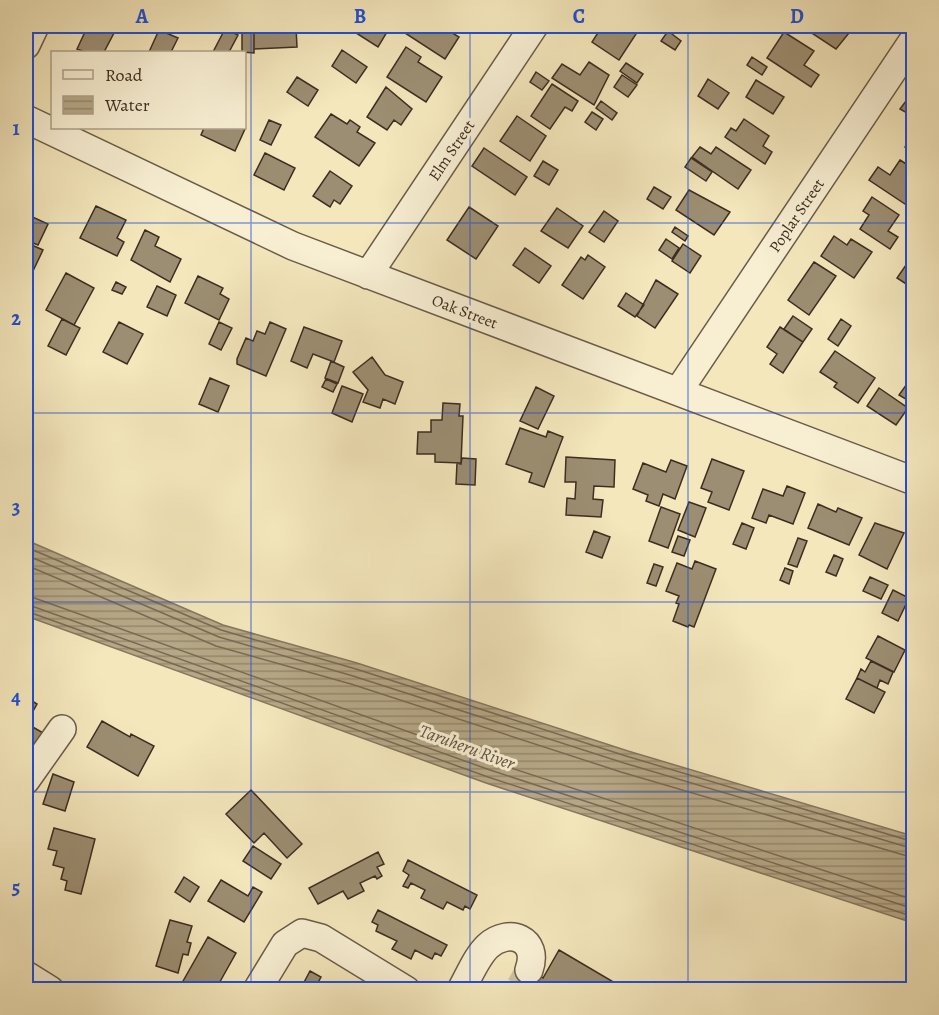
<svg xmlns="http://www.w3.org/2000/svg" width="939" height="1015" font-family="Alegreya,serif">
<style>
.water{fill:url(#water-rules);stroke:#86775e;stroke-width:1.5}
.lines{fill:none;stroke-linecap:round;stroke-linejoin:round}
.shore{stroke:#7a6a54;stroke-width:1.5}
.building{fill:#9c8e72;stroke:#3d2d21;stroke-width:1.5}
.minor-tunnel{stroke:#cfc29d;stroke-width:27;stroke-dasharray:27 14;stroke-linecap:butt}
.minor-casing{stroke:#6b5c48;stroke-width:30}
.minor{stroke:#f8efd3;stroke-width:27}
.grid{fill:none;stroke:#1d4ed8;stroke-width:1.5;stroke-opacity:0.55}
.labels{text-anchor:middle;stroke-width:6;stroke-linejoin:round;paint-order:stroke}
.street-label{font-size:16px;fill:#3d2d21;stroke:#f8efd3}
.water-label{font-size:18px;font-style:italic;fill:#615240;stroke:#f8efd3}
.neatline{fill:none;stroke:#1d4ed8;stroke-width:2}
.grid-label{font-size:20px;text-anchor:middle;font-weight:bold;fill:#1d4ed8}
</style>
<defs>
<pattern id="water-rules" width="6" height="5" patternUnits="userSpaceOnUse" patternTransform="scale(1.5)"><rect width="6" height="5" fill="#b6a887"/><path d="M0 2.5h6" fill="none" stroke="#95896e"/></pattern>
</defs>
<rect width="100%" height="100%" fill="#f4e7bc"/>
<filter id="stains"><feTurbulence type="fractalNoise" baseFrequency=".00333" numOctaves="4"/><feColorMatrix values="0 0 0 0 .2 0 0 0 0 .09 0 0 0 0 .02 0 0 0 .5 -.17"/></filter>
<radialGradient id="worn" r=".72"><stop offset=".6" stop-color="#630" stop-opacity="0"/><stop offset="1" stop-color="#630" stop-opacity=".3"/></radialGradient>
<path class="water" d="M26,540L223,625L357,663L628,751L913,836V923L486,783L26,616Z"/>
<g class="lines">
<path class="shore" d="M26,547L221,630L356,669L626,756L914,842
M26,555L219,637L353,676L624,763L914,849
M26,565L216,646L351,684L621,772L914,858
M26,595L493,762L914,900
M26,604L490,770L914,909
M26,611L488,777L914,917"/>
</g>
<path class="building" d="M84,26H104L115,31L104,52H85L77,49L84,34L80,32Z
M357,26H378L387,32L378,47L353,31Z
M410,26H441L459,37L445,59L405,33Z
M598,26H623L636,34L619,60L592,42L601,28Z
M801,26H849L853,28L836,49Z
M242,27H254V53L242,52Z
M296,27L297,47L254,49V29Z
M225,29L238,35L229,52H213Z
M159,30L178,38L171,52H149Z
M668,31L681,41L675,50L661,41Z
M784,32L814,51L804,65L819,75L811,87L767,58Z
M406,47L421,57L418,62L442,77L426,102L387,77Z
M342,50L367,67L356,83L332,66Z
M752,57L767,67L762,75L747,65Z
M589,62L609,75L594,105L552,78L562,64L580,75Z
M626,63L643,74L637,83L620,71Z
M536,72L549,81L542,90L530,82Z
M622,75L637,85L628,97L614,87Z
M297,77L318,90L308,106L287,92Z
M708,79L729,93L718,109L698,96Z
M756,80L784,97L773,114L746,97Z
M552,84L578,101L572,111L565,107L550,129L531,116Z
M386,87L412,109L401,125L394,120L387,130L367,117Z
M601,101L617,113L612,120L596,108Z
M906,101L914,106V117L900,109Z
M592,112L603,119L596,130L585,122Z
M331,114L347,124L350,120L360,127L357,132L375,143L359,166L315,137Z
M517,116L546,136L530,161L500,141Z
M744,119L769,136L763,146L772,152L765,164L725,137L731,128L736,131Z
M269,120L281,125L271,145L260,140Z
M914,125V152L905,147L910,139L906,137Z
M204,128H242L245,129L235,151L201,135Z
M700,147L711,154L716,147L751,170L738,189L692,157Z
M484,148L527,177L515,195L472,166Z
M265,153L295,168L284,190L254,175Z
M691,158L712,172L706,181L685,167Z
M900,160L914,169V191L905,204L869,180L878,167L890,175Z
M543,161L558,170L549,185L534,176Z
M330,171L352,186L340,204L334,200L330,207L313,196Z
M654,187L671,197L663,209L647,199Z
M689,190L730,212L714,235L676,210Z
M872,197L899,215L888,231L898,237L890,249L860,229L869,215L863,211Z
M96,206L126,220L117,238L124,242L117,256L80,238Z
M469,207L498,226L476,259L447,240Z
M557,208L583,226L568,248L541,231Z
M604,211L618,221L604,242L589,232Z
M26,214L48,224L38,245L26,240Z
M675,227L688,236L685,241L672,232Z
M145,230L159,237L155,246L181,259L170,282L131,260Z
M834,236L847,245L851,239L872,252L854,278L821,256Z
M666,239L679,248L672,259L659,250Z
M27,243L43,250L32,273L26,270Z
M683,244L701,256L690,273L672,261Z
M525,248L551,266L539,283L513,265Z
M588,255L605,267L583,299L562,285L581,257L585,260Z
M814,262L836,276L809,315L788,300Z
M906,265L914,270V289L897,278Z
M66,273L94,288L74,325L46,310Z
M198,276L223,288L220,294L229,299L219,320L185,303Z
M656,280L678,294L655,328L637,316Z
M116,282L126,287L122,294L112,290Z
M157,286L176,295L167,316L147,307Z
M626,293L644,305L635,317L618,306Z
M793,316L812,329L803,342L784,329Z
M62,319L80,328L66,355L48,346Z
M841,319L851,326L838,346L828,339Z
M119,322L143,334L127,364L103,352Z
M219,322L232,328L221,350L209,344Z
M270,322L286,329L266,376L237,364V359L246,338L253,341L257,331L265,334Z
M304,327L342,341L334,362L313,354L307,368L291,361Z
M780,327L803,342L783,373L770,364L777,354L767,347Z
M835,351L875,378L858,403L834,387L837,383L820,372Z
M372,357L385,375L403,382L395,404L383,399L380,408L363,402L368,390L353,372Z
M331,361L344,367L338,383L325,378Z
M914,374V404L899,395Z
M210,378L229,386L218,412L199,404Z
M326,379L337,384L333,392L322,387Z
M342,386L363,394L352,422L332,413Z
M536,387L554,396L538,429L520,421Z
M879,388L908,408L896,425L867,406Z
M443,403L460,404L459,416H463L461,463L435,462V454H417L418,432H431V420H442Z
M520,428L546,437L548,431L563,437L544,487L529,482L532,473L506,464Z
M566,457L615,460L614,487L594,486L593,499L603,500L601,517L566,515L567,498L575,499L576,482H565Z
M462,458L476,459L475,485L456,484L457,463L461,464Z
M712,459L744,471L729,510L708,502L712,492L701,488Z
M671,460L687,466L675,499L663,494L659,506L646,501L648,495L633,489L643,463L666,472Z
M787,486L805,493L793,524L769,515L766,523L752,518L763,489L783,496Z
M689,502L706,508L695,537L678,530Z
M818,504L836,512L838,508L862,518L849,545L808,528Z
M661,507L680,514L668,548L649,541Z
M742,523L754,528L746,549L733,544Z
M875,523L904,533L887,569L859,555Z
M594,531L610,537L602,558L586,552Z
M678,536L690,540L684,556L672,552Z
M798,538L807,541L797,567L788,564Z
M834,555L843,559L836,576L826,572Z
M695,561L716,569L694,627L689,625L688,627L673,621L679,604L676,603L679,596L666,591L677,563L692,569Z
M654,564L663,567L656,586L647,583Z
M785,568L793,571L789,584L780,580Z
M870,577L888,585L881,599L863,591Z
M893,590L909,598L898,621L882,613Z
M878,636L905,650L894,672L866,658Z
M871,661L893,672L888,684L880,680L877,688L857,678L861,669L865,672Z
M857,678L885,692L874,713L846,699Z
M26,697L37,704L26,724Z
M102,721L130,737L131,734L154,746L138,776L87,747Z
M31,726L45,734L35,751L26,745V734Z
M53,774L74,782L65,811L43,804Z
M251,790L302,844L287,858L264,833L254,843L226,814Z
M54,828L95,839L81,894L65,890L67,881L61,879L64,868L53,865L57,851L48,849Z
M253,846L281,864L271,879L243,861Z
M378,852L384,864L377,867L382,876L377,879L375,876L360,883L364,891L348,899L343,891L318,904L309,888Z
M408,860L477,895L470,909L465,906L463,910L447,902L443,909L421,898L425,890L411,883L408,888L403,886L409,875L403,871Z
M184,877L199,887L190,902L175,892Z
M221,880L248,896L253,887L262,892L244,922L208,901Z
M378,910L447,945L441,956L435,953L432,959L415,950L411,959L392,949L397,941L376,931L378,925L372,922Z
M170,920L192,926L187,942L191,943L188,955L183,954L178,973L156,966Z
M208,937L236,953L217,987L213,984L210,990H178Z
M559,950L627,990H526L513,982L523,966L543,978Z
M310,971L321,977L314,990H300Z"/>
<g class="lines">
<path class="minor-tunnel" d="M520,986L529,970"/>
<defs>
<path id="minor" d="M26,45L35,26
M26,119L293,246L914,481
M368,275L534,26
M679,390L914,39
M26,780L62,729
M26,975L50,990
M257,990L285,944L302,933L321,938L406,990
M461,990C469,976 477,956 488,946C509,927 540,939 529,970"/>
</defs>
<use href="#minor" class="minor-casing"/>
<use href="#minor" class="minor"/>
</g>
<path class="grid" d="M251,26V990M470,26V990M688,26V990M26,223H914M26,413H914M26,602H914M26,792H914"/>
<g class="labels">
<g class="street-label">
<text transform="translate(451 150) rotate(-56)" y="6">Elm Street</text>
<text transform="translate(796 215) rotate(-56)" y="6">Poplar Street</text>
<text transform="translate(465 311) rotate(21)" y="6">Oak Street</text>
</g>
<g class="water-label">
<text transform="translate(467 747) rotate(20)" y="6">Taruheru River</text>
</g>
</g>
<rect width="939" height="1015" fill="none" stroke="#f4e7bc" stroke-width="66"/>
<rect x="51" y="51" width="195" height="78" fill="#f8efd3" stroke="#ada18c" stroke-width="1.5"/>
<rect x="63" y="70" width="30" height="9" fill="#f8efd3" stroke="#ada18c" stroke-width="1.5"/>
<text x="105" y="81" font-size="18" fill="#3d2d21">Road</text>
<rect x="63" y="96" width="30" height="18" fill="url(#water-rules)" stroke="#ada18c" stroke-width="1.5"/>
<text x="105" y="111" font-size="18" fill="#3d2d21">Water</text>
<rect x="33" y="33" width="873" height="949" class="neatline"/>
<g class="grid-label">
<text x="142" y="23">A</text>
<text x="360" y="23">B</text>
<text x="579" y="23">C</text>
<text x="797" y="23">D</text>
<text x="16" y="135">1</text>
<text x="16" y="325">2</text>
<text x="16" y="514">3</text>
<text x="16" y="704">4</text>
<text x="16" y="894">5</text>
</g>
<rect width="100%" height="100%" filter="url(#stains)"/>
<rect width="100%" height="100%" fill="url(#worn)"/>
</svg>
